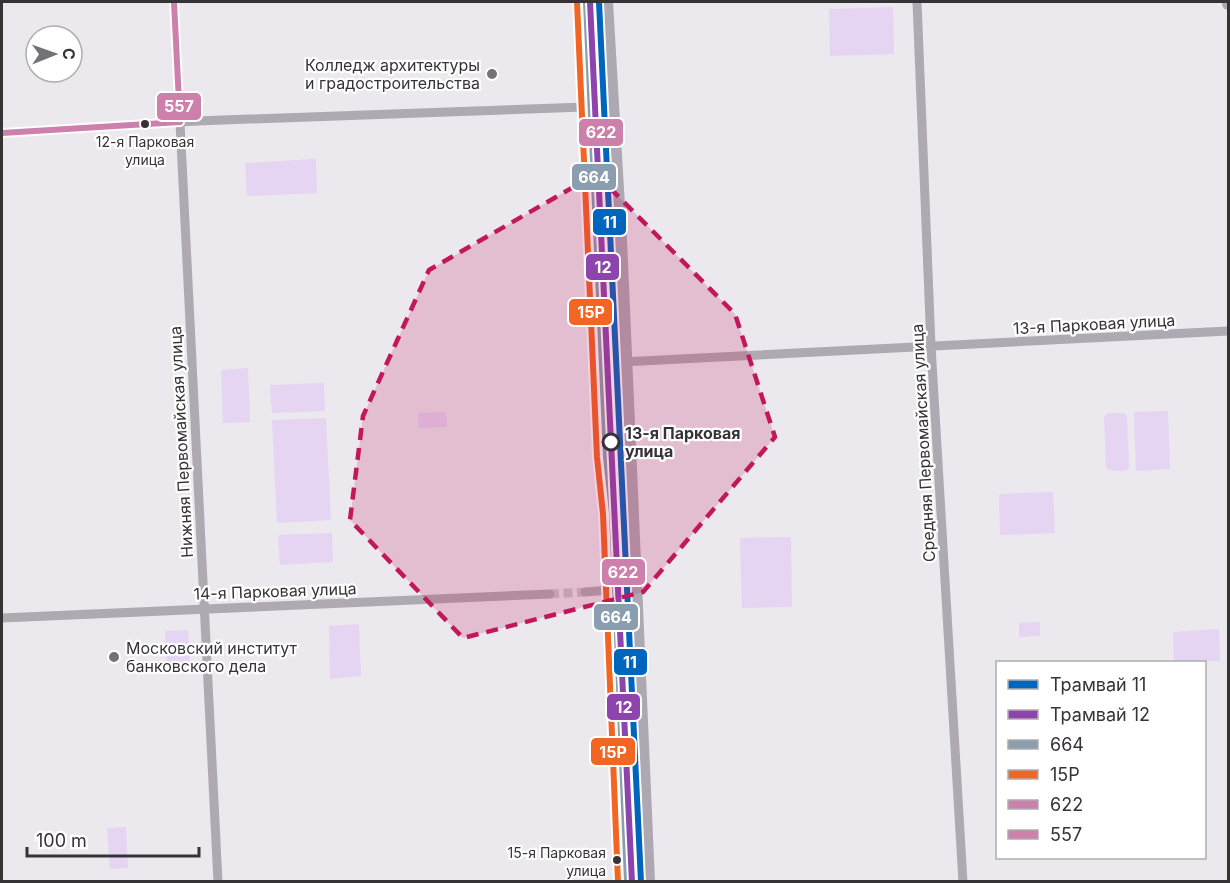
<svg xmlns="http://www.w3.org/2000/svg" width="1230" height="883" font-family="Inter,sans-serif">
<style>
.green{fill:#e6d4f3}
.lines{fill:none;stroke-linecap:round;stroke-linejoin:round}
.minor-tunnel{stroke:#c7c4c9;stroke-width:9;stroke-dasharray:9 4.5;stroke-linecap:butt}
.minor{stroke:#afa9b2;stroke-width:9}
.tertiary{stroke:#afa9b2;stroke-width:12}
.secondary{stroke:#aea8b2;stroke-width:14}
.bus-1-casing{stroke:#fff;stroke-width:10}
.bus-2-casing{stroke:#fff;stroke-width:10}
.bus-3-casing{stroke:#fff;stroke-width:10}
.bus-4-casing{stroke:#fff;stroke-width:10}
.bus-1{stroke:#8a9eaf;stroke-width:6}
.bus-2{stroke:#f26522;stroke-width:6}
.bus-3{stroke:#cd80ab;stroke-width:6}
.bus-4{stroke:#cd80ab;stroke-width:6}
.tram-1-casing{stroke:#fff;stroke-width:10}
.tram-2-casing{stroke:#fff;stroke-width:10}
.tram-1{stroke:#0065bd;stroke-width:6}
.tram-2{stroke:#8e44ad;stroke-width:6}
.marked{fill:#c2185b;fill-opacity:0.2;stroke:#c2185b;stroke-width:4.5;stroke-dasharray:12 8;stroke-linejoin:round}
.poi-dot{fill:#757277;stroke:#fff;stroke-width:2}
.bus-dot{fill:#363337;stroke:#fff;stroke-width:2}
.stop-dot{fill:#fff;stroke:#363337;stroke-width:3}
.labels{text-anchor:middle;stroke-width:4.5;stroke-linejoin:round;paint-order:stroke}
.bus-label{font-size:14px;fill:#363337;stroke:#fff}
.poi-label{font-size:16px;fill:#363337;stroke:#fff;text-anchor:end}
.street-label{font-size:16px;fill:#363337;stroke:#fff}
.stop-label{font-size:16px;font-weight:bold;fill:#363337;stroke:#fff;text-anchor:start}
.line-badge{stroke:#fff;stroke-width:2}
.badge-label{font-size:16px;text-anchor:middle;font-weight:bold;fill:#fff}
</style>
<rect width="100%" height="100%" fill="#ebe8ee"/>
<path class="green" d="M893,7L894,54L830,56L829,9Z
M316,159L317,193L247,196L245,163Z
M248,368L250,422L223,423L221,370Z
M324,383L325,411L272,413L270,385Z
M1168,411L1170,469L1136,471L1134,412Z
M446,412L447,427L419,428L418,413Z
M1108,413H1124L1127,416L1129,468C1123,473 1111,471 1106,468L1104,417Z
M326,418L331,520L277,523L272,420Z
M1053,492L1055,533L1000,535L999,494Z
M332,533L333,562L280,565L278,535Z
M791,537L792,607L742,608L740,538Z
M1040,622V636L1019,637V623Z
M359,624L361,676L330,679L329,626Z
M1219,629L1220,661L1174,662L1173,632Z
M188,630L190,670L167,671L165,631Z
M126,827L128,868L110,869L107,828Z"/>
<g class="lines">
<path class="minor-tunnel" d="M550,594L585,592"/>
<path class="minor" d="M174,2L218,882
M917,2L931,346L963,882
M2,133L197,121L612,106
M602,363L1228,331
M585,592L636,588
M2,618L550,594"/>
<path class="tertiary" d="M1228,2V4"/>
<path class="secondary" d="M586,2L606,457L612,513L627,882
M606,2L620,240L648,882"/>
<defs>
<path id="bus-1" d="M586,2L606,457L612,513L627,882"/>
<path id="bus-2" d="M577,2L597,457L603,514L618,882"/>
<path id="bus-3" d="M595,2L615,456L621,513L636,882"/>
<path id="bus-4" d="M2,133L180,122L174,2"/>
</defs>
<use href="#bus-1" class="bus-1-casing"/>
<use href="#bus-2" class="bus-2-casing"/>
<use href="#bus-3" class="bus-3-casing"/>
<use href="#bus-4" class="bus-4-casing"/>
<use href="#bus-1" class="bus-1"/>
<use href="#bus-2" class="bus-2"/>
<use href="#bus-3" class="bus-3"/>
<use href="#bus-4" class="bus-4"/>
<defs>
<path id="tram-1" d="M599,2L641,882"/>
<path id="tram-2" d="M590,2L632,882"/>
</defs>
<use href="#tram-1" class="tram-1-casing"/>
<use href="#tram-2" class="tram-2-casing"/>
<use href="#tram-1" class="tram-1"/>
<use href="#tram-2" class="tram-2"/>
</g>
<path class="marked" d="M596,174L735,314L775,437L643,592L463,638L350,520L363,416L429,270Z"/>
<g class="poi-dot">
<circle cx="492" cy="74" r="6"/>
<circle cx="114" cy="657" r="6"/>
</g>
<g class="bus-dot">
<circle cx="145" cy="124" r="5"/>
<circle cx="617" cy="860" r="5"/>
</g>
<circle class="stop-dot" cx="611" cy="442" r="8"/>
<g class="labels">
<g class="bus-label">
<text x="145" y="147">12-я Парковая<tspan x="145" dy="18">улица</tspan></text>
<text x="606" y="858" text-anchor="end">15-я Парковая<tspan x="606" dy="18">улица</tspan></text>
</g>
<g class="poi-label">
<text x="480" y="71">Колледж архитектуры<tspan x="480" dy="18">и градостроительства</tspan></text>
<text x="126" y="654" text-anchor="start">Московский институт<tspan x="126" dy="18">банковского дела</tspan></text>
</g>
<g class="street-label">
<text transform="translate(1094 324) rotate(-3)" y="6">13-я Парковая улица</text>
<text transform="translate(181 442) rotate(-93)" y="6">Нижняя Первомайская улица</text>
<text transform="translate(923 443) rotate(-93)" y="6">Средняя Первомайская улица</text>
<text transform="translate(275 591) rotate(-2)" y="6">14-я Парковая улица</text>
</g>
<g class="stop-label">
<text x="625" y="439">13-я Парковая<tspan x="625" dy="18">улица</tspan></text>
</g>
</g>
<g class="line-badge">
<rect x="156" y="92" width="46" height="29" rx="6" fill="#cd80ab"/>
<rect x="578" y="118" width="46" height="29" rx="6" fill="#cd80ab"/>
<rect x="571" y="163" width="46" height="28" rx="6" fill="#8a9eaf"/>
<rect x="592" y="208" width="35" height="28" rx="6" fill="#0065bd"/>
<rect x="585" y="253" width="35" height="28" rx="6" fill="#8e44ad"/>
<rect x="568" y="298" width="45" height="28" rx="6" fill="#f26522"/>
<rect x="601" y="558" width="45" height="28" rx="6" fill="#cd80ab"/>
<rect x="593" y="603" width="46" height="28" rx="6" fill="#8a9eaf"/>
<rect x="613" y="648" width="35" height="28" rx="6" fill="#0065bd"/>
<rect x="606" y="693" width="35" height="28" rx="6" fill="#8e44ad"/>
<rect x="590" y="737" width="46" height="29" rx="6" fill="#f26522"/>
</g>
<g class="badge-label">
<text x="179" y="112">557</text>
<text x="601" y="138">622</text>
<text x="594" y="183">664</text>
<text x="610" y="228">11</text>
<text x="603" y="273">12</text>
<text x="591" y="318">15Р</text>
<text x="623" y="578">622</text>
<text x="616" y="623">664</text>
<text x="630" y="668">11</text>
<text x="624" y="713">12</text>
<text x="613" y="758">15Р</text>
</g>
<rect width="1230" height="883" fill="none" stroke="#363337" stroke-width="6"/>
<rect x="996" y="661" width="210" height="198" fill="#ffffff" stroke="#afadaf" stroke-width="1.5"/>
<rect x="1008" y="680" width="30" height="9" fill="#0065bd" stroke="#afadaf" stroke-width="1.5"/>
<text x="1050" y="691" font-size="18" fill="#363337">Трамвай 11</text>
<rect x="1008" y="710" width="30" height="9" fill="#8e44ad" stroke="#afadaf" stroke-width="1.5"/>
<text x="1050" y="721" font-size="18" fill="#363337">Трамвай 12</text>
<rect x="1008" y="740" width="30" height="9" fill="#8a9eaf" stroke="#afadaf" stroke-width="1.5"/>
<text x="1050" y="751" font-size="18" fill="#363337">664</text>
<rect x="1008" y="770" width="30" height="9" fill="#f26522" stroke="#afadaf" stroke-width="1.5"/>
<text x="1050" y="781" font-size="18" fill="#363337">15Р</text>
<rect x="1008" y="800" width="30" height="9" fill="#cd80ab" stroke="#afadaf" stroke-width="1.5"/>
<text x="1050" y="811" font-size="18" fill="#363337">622</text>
<rect x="1008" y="830" width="30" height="9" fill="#cd80ab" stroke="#afadaf" stroke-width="1.5"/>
<text x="1050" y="841" font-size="18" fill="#363337">557</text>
<g transform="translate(54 54) rotate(89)"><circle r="28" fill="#ffffff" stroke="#afadaf" stroke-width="1.5"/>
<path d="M0-4.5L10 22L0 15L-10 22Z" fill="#757277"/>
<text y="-9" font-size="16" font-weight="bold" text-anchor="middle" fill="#363337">С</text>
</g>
<path d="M27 847v9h172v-9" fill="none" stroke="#363337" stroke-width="3"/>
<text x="36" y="847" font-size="18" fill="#363337" stroke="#ffffff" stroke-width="4.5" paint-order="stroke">100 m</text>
</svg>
